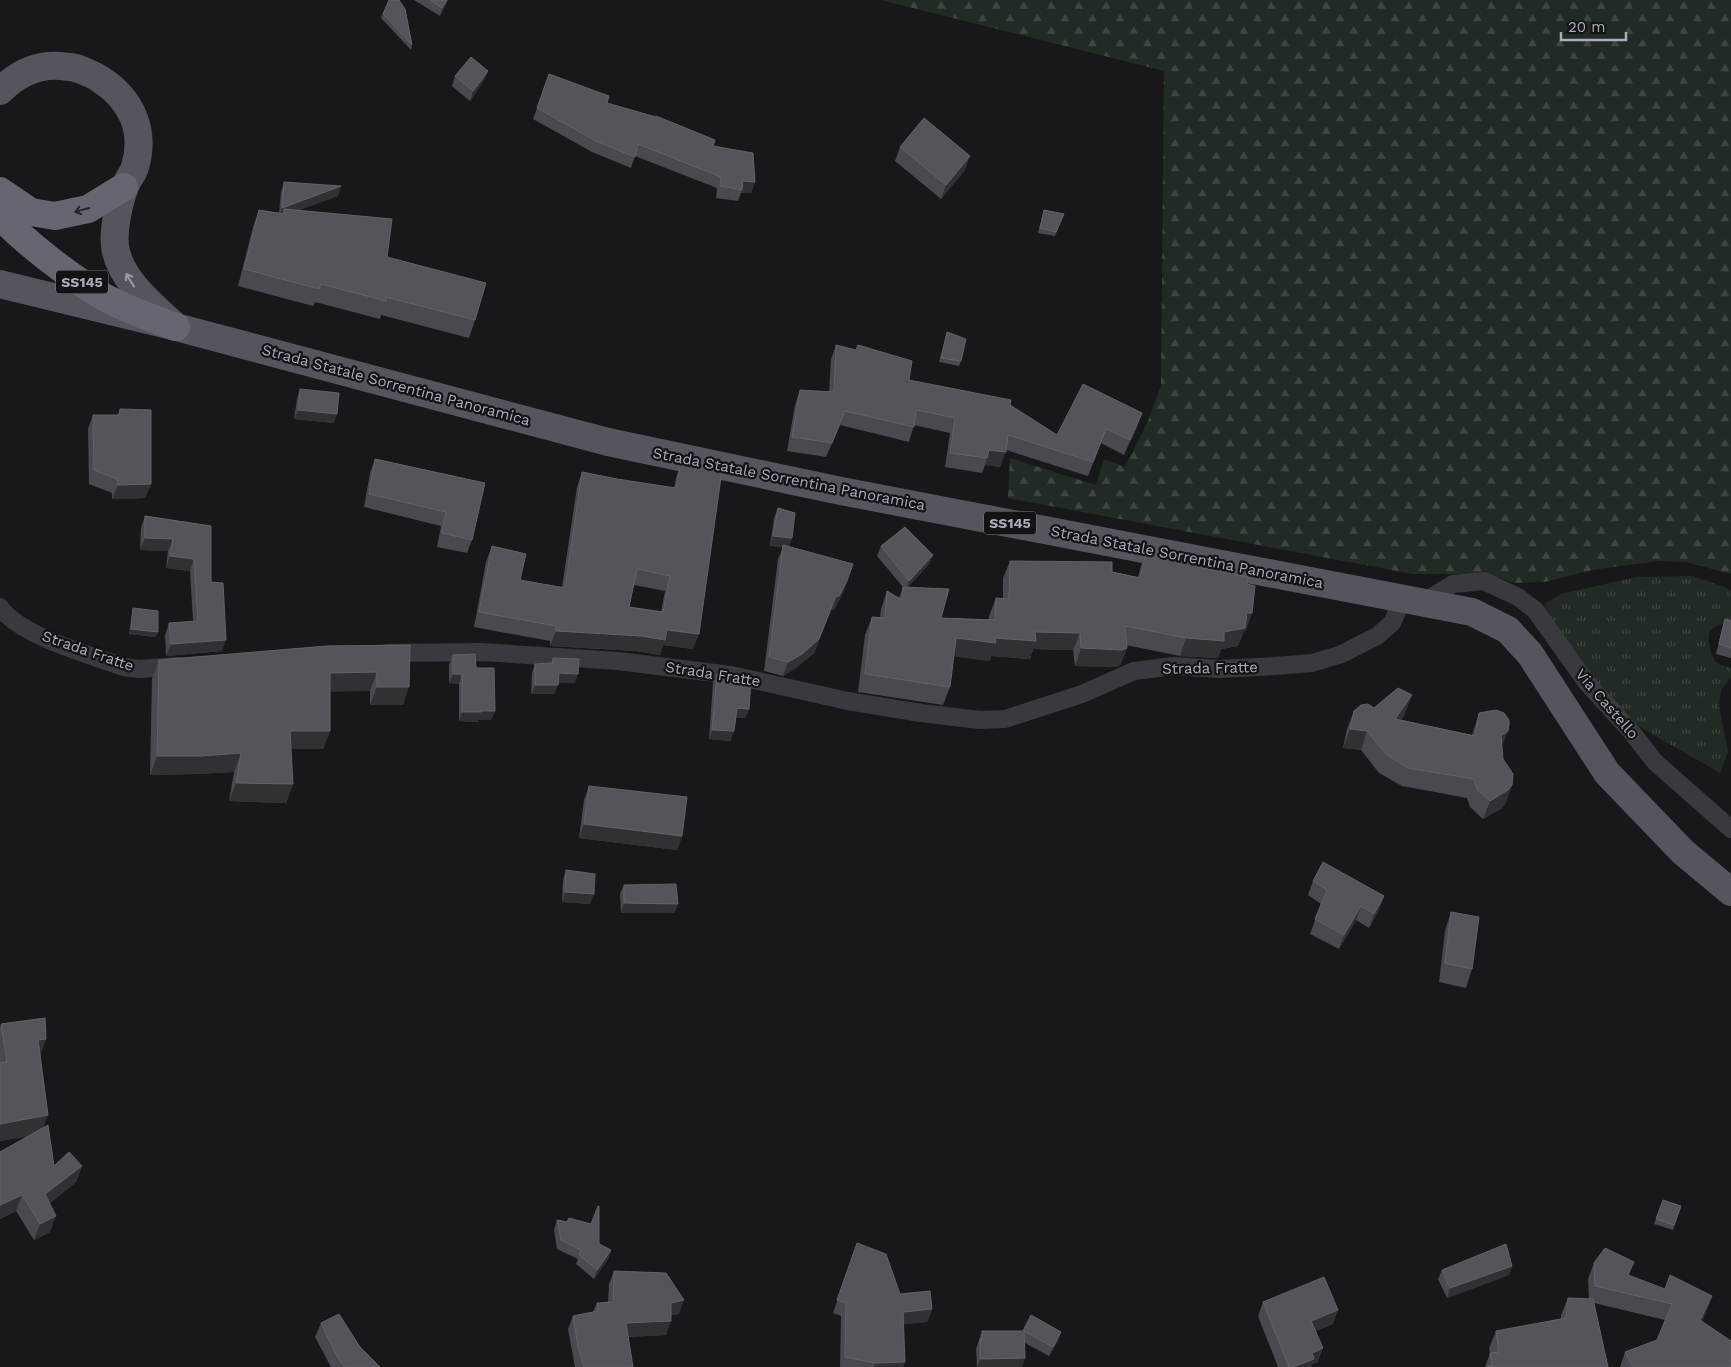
<svg xmlns="http://www.w3.org/2000/svg" width="1731" height="1367" font-family="'Work Sans',sans-serif">
<style>
.grass{fill:url(#grass-tufts)}
.forest{fill:url(#forest-firs)}
.lines{fill:none;stroke-linecap:round;stroke-linejoin:round}
.street{stroke:#39393f;stroke-width:18}
.primary{stroke:#55555d;stroke-width:28}
.highway{stroke:#65666f;stroke-width:28}
.wall{fill:#49494f;fill-rule:evenodd}
.shaded-wall{fill:#313135}
.building{fill:#54545a;stroke:#626269;fill-rule:evenodd}
.oneway{stroke:#232427}
.oneway2{stroke:#9a9ba7}
.labels{text-anchor:middle;stroke-width:4.5;stroke-linejoin:round;paint-order:stroke}
.shield{fill:#131315;stroke:#7d7f88;stroke-width:1}
.shield-label{font-size:14px;font-weight:bold;fill:#abadb9}
.street-label{font-size:15px;fill:#abadb9;stroke:#131315}
</style>
<defs>
<pattern id="grass-tufts" width="24" height="20" patternUnits="userSpaceOnUse" patternTransform="scale(1.25)"><rect width="24" height="20" fill="#222a24"/><path d="M3 7l-1-3M5 7V3M7 7l1-3M15 17l-1-3M17 17v-4M19 17l1-3" fill="none" stroke="#3f4642"/></pattern>
<pattern id="forest-firs" width="22" height="20" patternUnits="userSpaceOnUse" patternTransform="scale(1.25)"><rect width="22" height="20" fill="#222a24"/><path d="M5 1l3.5 6h-7zM16 11l3.5 6h-7z" fill="#3f4642"/></pattern>
</defs>
<rect width="100%" height="100%" fill="#18181a"/>
<path class="grass" d="M1692,576L1725,587L1731,591V623C1715,624 1705,629 1710,647C1711,652 1712,658 1716,662C1720,665 1726,666 1731,668V677L1721,690L1719,706L1728,752L1720,773L1645,730L1606,701L1544,608L1545,603L1561,594L1636,577Z"/>
<path class="forest" d="M881,0H1731V574L1686,562L1658,561L1592,570L1545,582L1514,583L1490,574H1413L1008,498L1010,458L1096,485L1104,459L1125,467L1148,421L1161,385L1164,71Z"/>
<g class="lines">
<path class="street" d="M1424,602L1453,584L1484,581L1518,597L1535,610L1587,683L1630,730L1655,762L1731,829
M0,607C20,636 90,655 124,667L139,669L179,666
M387,653L482,652L618,661L731,675L848,701L921,713L980,720L1005,719L1082,694L1134,671L1174,666L1219,669L1275,666L1312,663L1342,654L1377,636L1392,623L1403,598"/>
<path class="primary" d="M0,91C17,74 37,64 61,66C67,67 73,67 79,69C86,72 94,75 100,79C131,99 146,130 135,167C133,174 127,180 125,187C119,201 113,231 115,246C119,279 153,306 176,327
M0,284L176,327L608,442L841,491L1472,612L1508,630L1530,654L1607,773L1683,852L1731,892"/>
<path class="highway" d="M0,191L31,212L55,216L88,209L124,187
M0,216C26,243 70,277 102,296C126,309 151,318 176,327"/>
</g>
<path class="wall" d="M389,0L412,45L411,50L381,18Z
M414,0H448L440,16Z
M488,71L484,80L470,101L452,86L455,76Z
M549,74L607,103L713,146L755,182L751,193H741L738,201L716,198L717,188L635,156L631,168L592,152L533,119Z
M900,147L965,170L941,199L895,161Z
M284,182L338,196L299,210L387,257L475,320L469,338L381,315L380,319L315,302L313,306L238,286L253,227L259,210L279,213L281,192Z
M1044,210L1064,214L1055,236L1038,233Z
M947,332L961,361L959,366L939,362Z
M836,345L909,380L1010,405L1057,435L1142,413L1137,427L1124,455L1101,443L1088,476L1006,450L1000,467L985,465L982,473L945,467L950,433L914,425L909,442L840,425L826,457L787,451L795,405L800,390L829,392L831,359Z
M300,389L334,423L294,419L297,399Z
M120,409L151,484L145,498L112,499V493L89,484L88,429L93,415H118Z
M375,459L485,483L472,540L467,553L437,547L441,526L364,507L370,473Z
M681,462L693,649L663,645L660,655L636,651L550,646V641L474,627L486,562L492,546L520,580L562,587L577,487L582,472L617,479L674,488L676,478ZM634,585L665,591L661,612L629,607Z
M778,508L789,546L847,581L842,595L834,610H831L814,653L796,668L783,676L764,671L778,559L783,547L770,546L774,518Z
M145,516L211,526V582L222,651L166,656L165,635L169,623L193,621L190,571L166,568L168,551L140,550L141,527Z
M881,546L933,555L929,564L908,587L941,618L989,620V616L996,598L1003,599V578L1010,561L1112,572L1138,577L1141,566L1147,549L1198,567L1246,631H1244L1238,646L1221,649L1218,658L1180,656L1126,645L1127,648L1120,665L1116,667L1075,666L1073,650L1033,649L1030,659L991,656L990,661L954,656L950,687L943,705L858,692L865,635L872,617H880L881,609L887,591L899,598L903,587L877,556Z
M133,608L156,637L129,634L132,613Z
M1725,619L1731,621V658L1716,654L1722,629Z
M410,645L403,705H370V691H330V731L323,749H291L293,784L286,803L229,801L234,772L194,774L150,775L152,679L159,660Z
M453,655L476,668L495,711L491,720H478V722L459,721V684L449,683V665Z
M553,658L575,683H558L554,694H531L532,673L535,664H551Z
M717,674L749,709L745,718H736L734,731L730,741L709,739L713,683Z
M1374,708L1405,714L1401,720L1472,735L1479,713L1502,747L1503,759L1512,785L1505,804L1502,808L1483,819L1470,807L1467,798L1402,786L1379,773L1361,750L1343,748L1347,729L1354,711Z
M589,786L682,836L677,850L579,838L584,800Z
M566,870L590,904L562,902L563,880Z
M1313,881L1384,896L1379,910L1369,928L1356,920L1339,949L1310,934L1321,904L1308,895Z
M624,885L678,904L674,913H621L620,894Z
M1451,912L1472,969L1466,988L1439,982L1445,931Z
M1,1024L40,1056L43,1128L54,1166H82L76,1182L50,1203V1232L34,1240L16,1211L0,1219V1152L29,1136L0,1141V1028Z
M1663,1200L1681,1206L1673,1230L1654,1224Z
M557,1220L611,1250L608,1259L594,1279L576,1264L578,1259L557,1249L554,1230Z
M857,1243L900,1294L932,1309L927,1322L903,1324L905,1362L903,1367H840L841,1316L833,1313Z
M1594,1263L1629,1275L1706,1313L1702,1321L1731,1367H1620L1625,1352L1657,1340L1665,1320L1594,1303L1608,1367H1485L1490,1353L1489,1348L1496,1331L1561,1319V1315L1568,1298L1589,1299L1588,1279Z
M1512,1266L1509,1275L1447,1298L1438,1279L1442,1270Z
M614,1271L679,1314L671,1315L666,1335L628,1337L633,1367H575L568,1329L573,1316L593,1312L597,1303L608,1302L609,1284Z
M1263,1302L1333,1324L1315,1331L1318,1362L1312,1364L1311,1367H1278L1258,1316Z
M321,1323L360,1347L380,1367H331L315,1337Z
M982,1331H1023L1058,1341L1049,1356L1025,1343L1022,1367H977L976,1349Z"/>
<path class="shaded-wall" d="M447,0H448L440,16L442,8Z
M488,71L484,80L470,101L473,91Z
M970,156L965,170L941,199L946,185Z
M743,181L755,182L751,193H741Z
M341,186L338,196L283,216L284,209L281,216L279,217L282,208Z
M298,410L337,414L334,423L294,419Z
M845,411L840,425L826,457L832,443Z
M1142,413L1137,427L1124,455L1130,440Z
M989,450L1006,452L1000,467L985,465L987,458Z
M151,484L145,498L112,499L118,485Z
M773,536L792,538L789,547L770,546Z
M145,538L173,539L168,551L140,550Z
M933,555L929,564L905,590L909,581Z
M170,556L194,559L190,571L166,568Z
M847,581L842,595L834,610H831L814,653L796,668L783,676L788,662Z
M1247,613H1252L1246,631H1244L1238,646L1221,649L1218,658L1180,656L1186,638L1224,632Z
M131,629L158,632L156,637L129,634Z
M667,630L699,634L693,649L663,645L660,655L636,651L550,646L556,631Z
M1035,632L1080,633L1073,650L1033,649L1030,659L991,656L990,661L950,656L956,638H995Z
M226,640L222,651L166,656L171,644Z
M1081,648H1127L1120,665L1116,667L1075,666Z
M377,672L370,691L323,692L330,673Z
M559,673L578,674L575,683H555Z
M453,674H462L459,684L449,683Z
M535,685H558L554,694H531Z
M377,687H409L403,705H370Z
M1412,695L1405,714L1389,737L1395,719Z
M737,708L749,709L745,718H733Z
M481,711H495L491,720H478V722L459,721L462,712Z
M1350,729L1367,731L1361,750L1343,748Z
M712,730L734,731L730,741L709,739Z
M290,731H330L323,749H284Z
M1508,731L1501,749V736Z
M241,753L234,772L194,774L150,775L157,756Z
M236,783L293,784L286,803L229,801Z
M1512,785L1505,804L1502,808L1483,819L1490,801Z
M584,824L682,836L677,850L579,838Z
M565,892L594,894L590,904L562,902Z
M1384,896L1379,910L1369,928L1374,914Z
M624,903L678,904L674,913H621Z
M1361,906L1356,920L1339,949L1344,935Z
M46,1039L40,1058L38,1040Z
M48,1115L41,1134L0,1141V1124Z
M82,1166L76,1182L39,1211L45,1194Z
M22,1195L16,1211L0,1219V1205Z
M56,1216L50,1232L34,1240L40,1224Z
M611,1250L608,1259L594,1279L597,1270Z
M1512,1266L1509,1275L1447,1298L1450,1288Z
M1712,1296L1706,1313L1694,1336L1700,1320Z
M684,1300L679,1314L666,1316L671,1303Z
M932,1309L927,1322L898,1325L903,1312Z
M1338,1310L1333,1324L1306,1335L1311,1321Z
M671,1321L666,1335L621,1337L626,1323Z
M1061,1332L1058,1341L1049,1356L1053,1347Z
M1323,1348L1318,1362L1312,1364L1311,1367H1293L1312,1353Z
M1025,1358L1022,1367H977L980,1359Z
M905,1362L903,1367H874L875,1363Z"/>
<path class="building" d="M389,0H399L405,9L412,45L383,14Z
M430,0H447L442,8Z
M471,57L488,71L473,91L455,76Z
M549,74L609,96L607,103L656,117V116L715,140L713,146L753,153L755,182L743,181L742,190L720,186L721,177L638,144L635,157L596,141L537,108Z
M924,118L970,156L946,185L900,147Z
M284,182L341,186L282,208Z
M284,209L392,219L387,257L486,283L475,320L386,297V301L321,284L319,289L244,269L259,210L284,214Z
M1044,210L1064,214L1056,232L1040,228Z
M947,332L966,339L961,361L941,358Z
M836,345L856,350L858,345L912,361L909,380L1011,400L1010,405L1057,435L1083,384L1142,413L1130,440L1106,429L1093,462L1008,435L1006,452L989,450L987,458L950,453L955,418L916,410L914,427L845,411L832,443L792,437L800,390L834,392Z
M300,389L339,393L337,414L298,410Z
M120,409L151,410V484L118,485L117,479L94,470L93,415H119Z
M375,459L485,483L472,540L442,533L446,512L369,494Z
M681,462L722,470L699,634L667,630L665,640L641,636L556,631V626L479,612L492,546L526,554L520,580L565,588L582,472L617,479L676,488ZM637,569L670,576L663,612L629,607Z
M778,508L795,513L792,538L773,536Z
M145,516L211,526V582L223,583L226,640L171,644L169,623L198,621L194,559L170,556L173,539L145,538Z
M905,527L933,555L909,581L881,546Z
M783,545L853,564L847,581L839,596H836L819,639L802,654L788,662L769,657Z
M1147,549L1198,562V567L1248,577L1247,584L1255,586L1252,613H1247L1245,628L1224,632V641L1186,638L1125,626L1127,648L1122,650L1081,648L1080,633L1035,632L1036,641L995,638L996,643L956,638L950,687L865,674L872,617L885,618L887,591L902,600L903,587L949,589L941,618L995,620L996,598L1009,599L1010,561L1112,562V572L1140,578Z
M133,608L158,611V632L131,629Z
M1725,619L1731,621V648L1719,644Z
M410,645L409,687H377V672L330,673V731H290L293,784L236,783L241,753L201,756H157L159,660L327,646Z
M475,654L476,668H494L495,711H481V712H462V674H453V655Z
M553,658L579,659L578,674L559,673L558,685H535V664L553,663Z
M717,674L751,680L749,709L737,708L734,731L712,730Z
M1398,688L1412,695L1395,719L1475,736L1479,713L1496,710L1504,713L1509,720V725L1508,731L1501,736L1503,759L1513,774L1512,785L1508,790L1490,801L1477,789L1474,779L1408,768L1386,754L1367,731L1350,729L1354,711L1361,705L1368,704L1374,708Z
M589,786L687,797L682,836L584,824Z
M1323,862L1384,896L1374,914L1361,906L1344,935L1315,919L1327,890L1313,881Z
M566,870L595,874L594,894L565,892Z
M676,884L678,904L624,903V885Z
M1451,912L1479,917L1472,969L1445,963Z
M45,1018L46,1039L38,1040L48,1115L0,1124V1063L7,1062L1,1024Z
M48,1125L54,1166L69,1152L82,1166L45,1194L56,1216L40,1224L22,1195L0,1205V1152Z
M1663,1200L1681,1206L1674,1225L1656,1219Z
M598,1206H599V1244L611,1250L597,1270L579,1255L581,1250L561,1240L557,1220L567,1222L569,1218L591,1224Z
M857,1243L886,1254L900,1294L930,1291L932,1309L903,1312L905,1362L875,1363L845,1357L846,1303L837,1300Z
M1506,1244L1512,1266L1450,1288L1442,1270Z
M1605,1248L1634,1262L1628,1275L1665,1289L1670,1275L1712,1296L1700,1320L1731,1341V1367H1633L1625,1352L1657,1340L1672,1304L1595,1286L1594,1263Z
M614,1271L666,1273L684,1300L671,1303V1321L626,1323L633,1367H584L578,1347L573,1316L598,1311L597,1303L613,1302Z
M1324,1277L1338,1310L1311,1321L1323,1348L1312,1353L1314,1359L1293,1367H1289L1263,1302Z
M1568,1298L1593,1299L1608,1367H1488V1366L1492,1365L1490,1353L1499,1352L1496,1331L1566,1318Z
M339,1314L360,1347L380,1367H345L339,1360L321,1323Z
M1031,1315L1061,1332L1053,1347L1024,1331L1025,1358L980,1359V1339H982V1331H1023Z"/>
<defs><path id="oneway-shaft" d="M-6 0H5M1.5-3L5.5 0L1.5 3" fill="none" stroke-width="1.6" stroke-linecap="round" stroke-linejoin="round" transform="scale(1.25)"/></defs>
<use class="oneway" href="#oneway-shaft" transform="translate(82 210) rotate(165)"/>
<use class="oneway2" href="#oneway-shaft" transform="translate(130 280) rotate(-121)"/>
<g class="labels">
<g class="shield">
<rect x="56" y="270.5" width="52" height="23" rx="4"/>
<rect x="984" y="511.5" width="52" height="23" rx="4"/>
</g>
<g class="shield-label">
<text x="82" y="287">SS145</text>
<text x="1010" y="528">SS145</text>
</g>
<g class="street-label">
<text transform="translate(396 385) rotate(15)" y="5">Strada Statale Sorrentina Panoramica</text>
<text transform="translate(789 479) rotate(11)" y="5">Strada Statale Sorrentina Panoramica</text>
<text transform="translate(1187 557) rotate(11)" y="5">Strada Statale Sorrentina Panoramica</text>
<text transform="translate(88 651) rotate(19)" y="5">Strada Fratte</text>
<text transform="translate(1210 668) rotate(-1)" y="5">Strada Fratte</text>
<text transform="translate(713 674) rotate(9)" y="5">Strada Fratte</text>
<text transform="translate(1607 704) rotate(49)" y="5">Via Castello</text>
</g>
</g>
<path d="M1561 32v8h65v-8" fill="none" stroke="#abadb9" stroke-width="2.5"/>
<text x="1568" y="32" font-size="15" fill="#abadb9" stroke="#131315" stroke-width="4" paint-order="stroke">20 m</text>
</svg>
